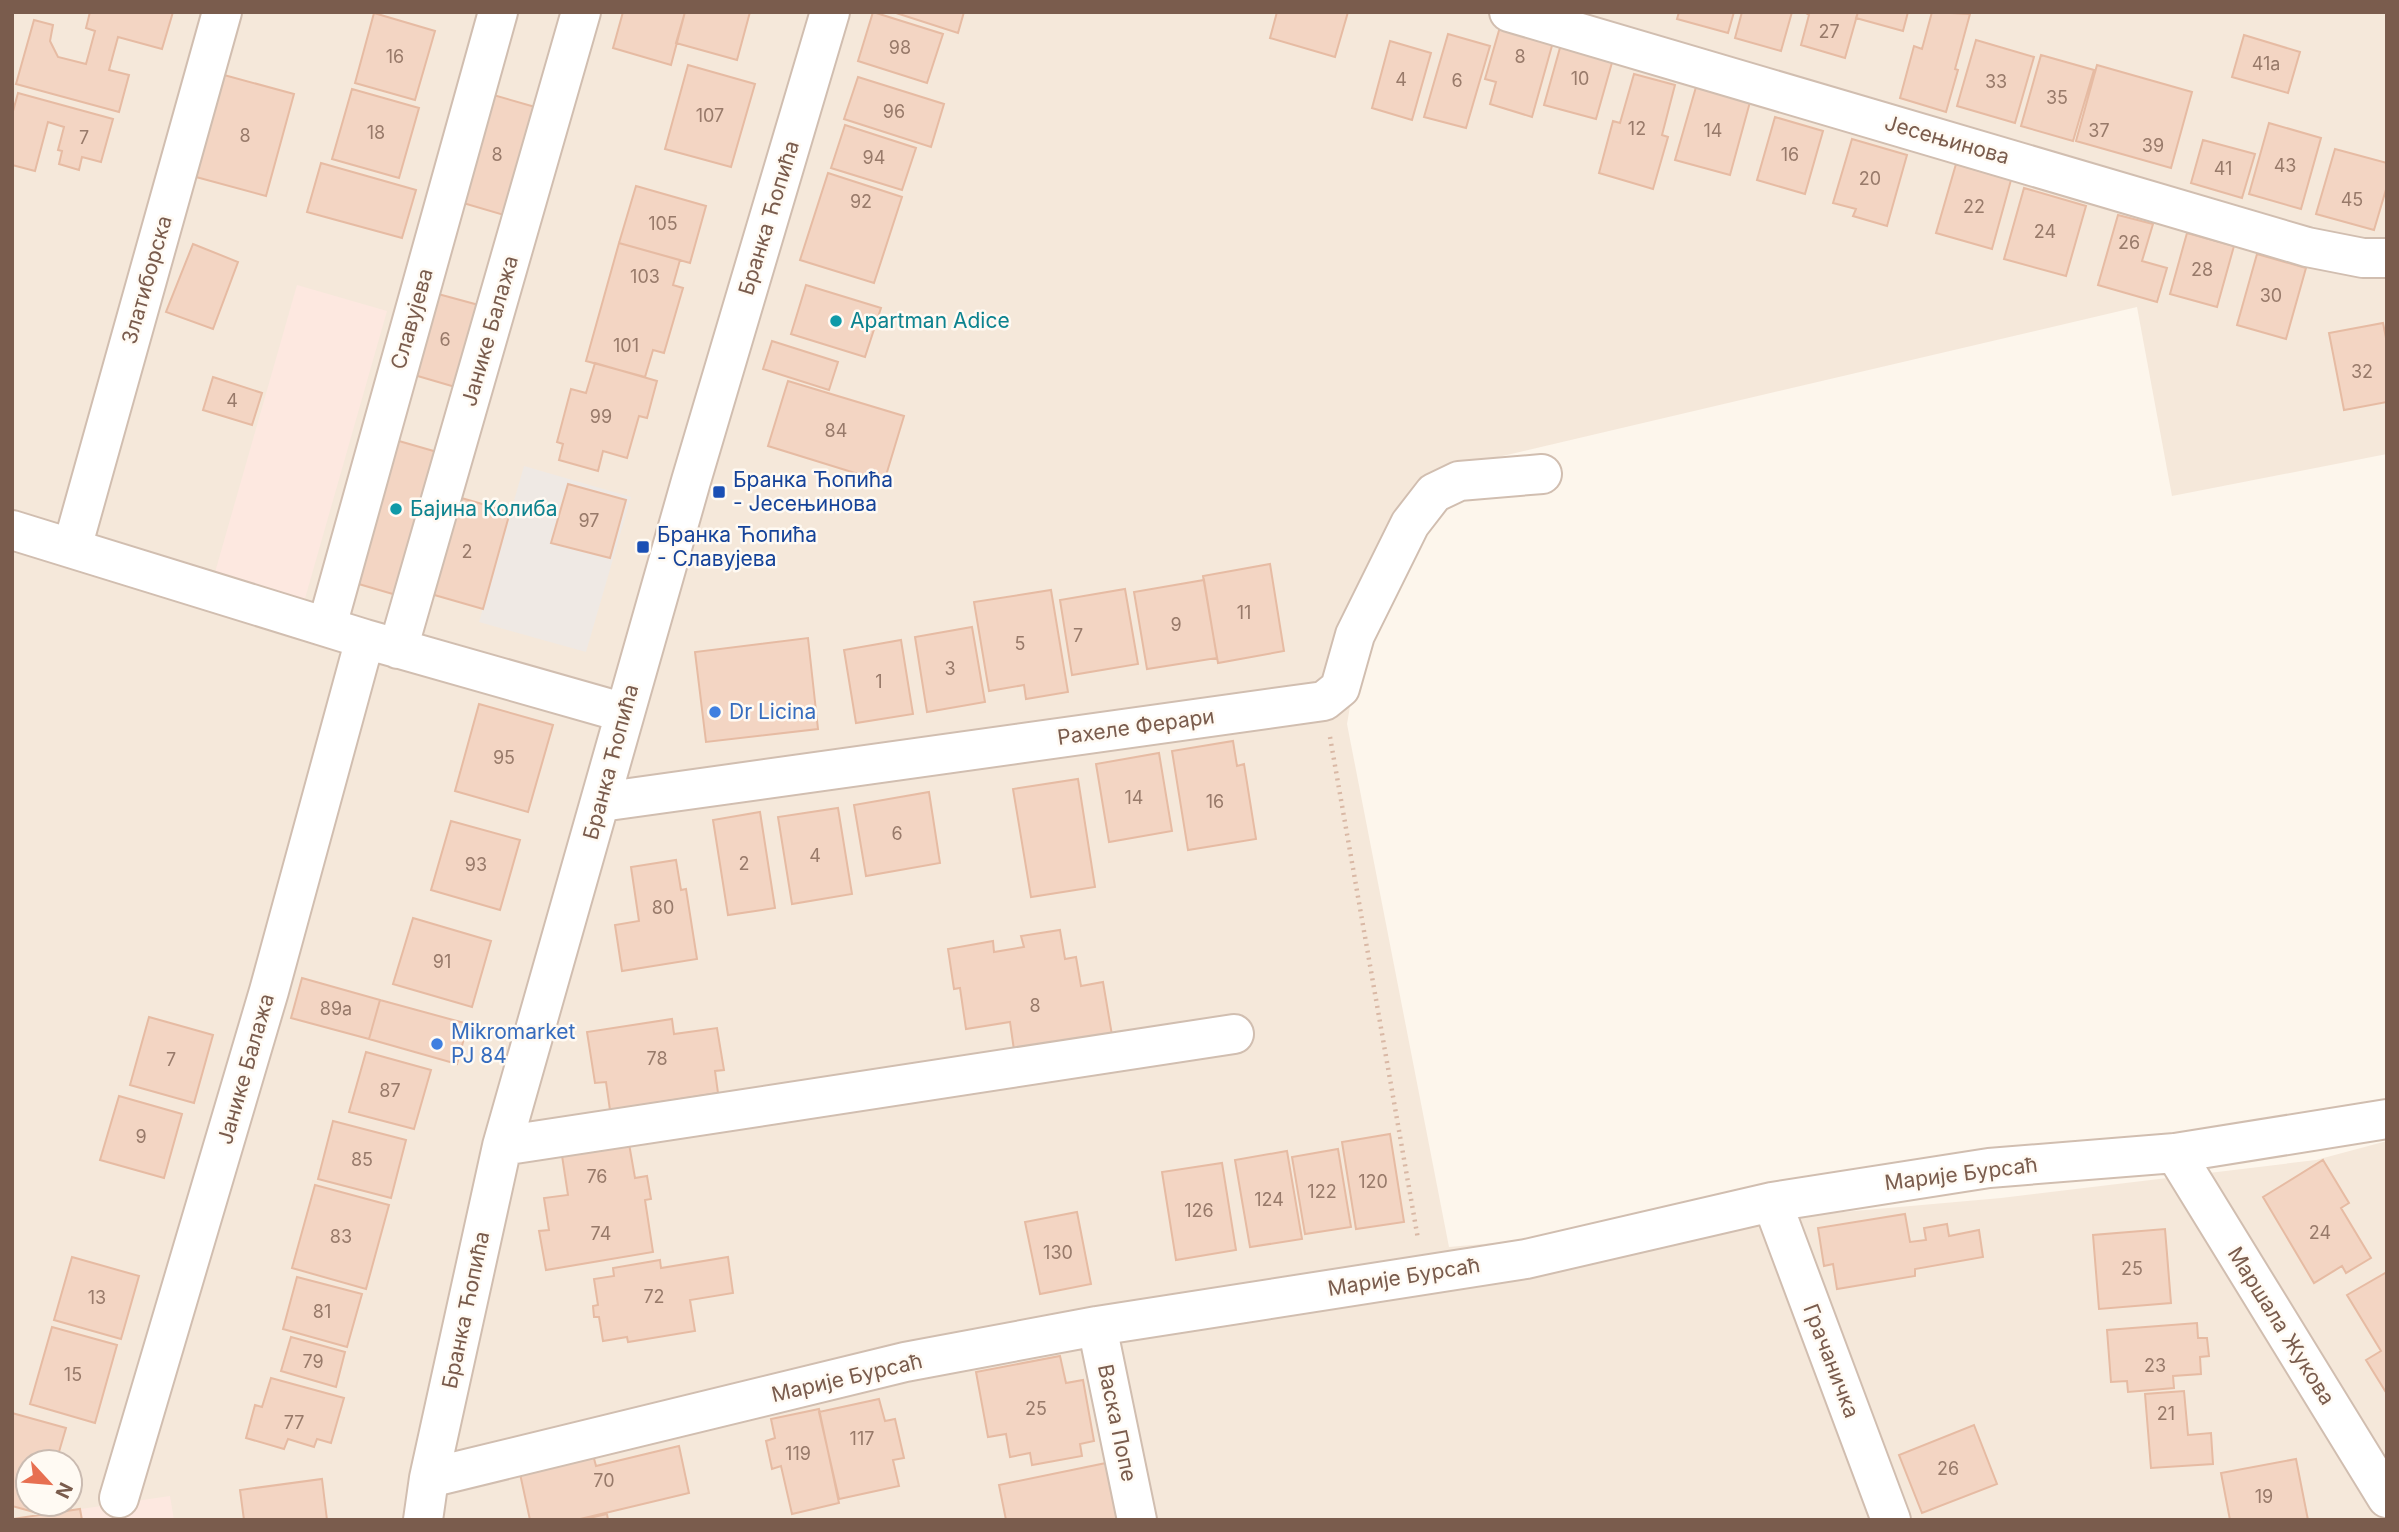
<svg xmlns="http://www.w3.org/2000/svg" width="2399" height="1532" font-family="Inter,sans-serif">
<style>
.residential{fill:#f5e8da;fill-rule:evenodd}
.commercial{fill:#fde8e0}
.industrial{fill:#efe9e4}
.building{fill:#f3d5c3;stroke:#e6bba3;stroke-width:2}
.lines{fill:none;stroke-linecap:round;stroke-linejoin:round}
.minor-casing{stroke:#d1beb0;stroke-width:42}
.path{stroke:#d9b8a5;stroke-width:4.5;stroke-dasharray:2 5;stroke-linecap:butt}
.minor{stroke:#fff;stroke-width:38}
.culture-dot{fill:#0f9aa8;stroke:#fffaf3;stroke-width:2.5}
.transit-dot{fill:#1a4fb4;stroke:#fffaf3;stroke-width:2.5}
.shop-dot{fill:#3f7fe0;stroke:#fffaf3;stroke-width:2.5}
.labels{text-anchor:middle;stroke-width:5;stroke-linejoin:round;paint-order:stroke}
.number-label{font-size:18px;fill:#987a6a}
.street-label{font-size:21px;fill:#7a5c4d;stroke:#fffaf3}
.culture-label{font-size:21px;fill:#0d838f;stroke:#fffaf3;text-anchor:start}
.transit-label{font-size:21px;fill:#164399;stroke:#fffaf3;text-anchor:start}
.shop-label{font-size:21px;fill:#366cbe;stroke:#fffaf3;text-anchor:start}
</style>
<rect width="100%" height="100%" fill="#fdf6ec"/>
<path class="residential" d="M12,12H2387V454L2172,496L2137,307L1460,466L1362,636L1347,724L1449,1247L2001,1198L2316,1160L2387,1141V1520H12ZM28,1462H70V1504H28Z"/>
<path class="commercial" d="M297,285L387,311L304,602L214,576Z
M170,1496L174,1520H12V1519Z"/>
<path class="industrial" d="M524,466L631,497L586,652L479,622Z"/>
<path class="building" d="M90,12H173L162,49L118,37L109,70L129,75L119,112L16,84L34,20L53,25L50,41L58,57L86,64L95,31L86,28Z
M623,12H685L671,65L613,48Z
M685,12H750L737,60L676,43Z
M873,12L943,34L927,83L858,61Z
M893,12H964L958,33Z
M1277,12H1348L1335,57L1270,38Z
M1679,12H1734L1728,33L1677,19Z
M1742,12H1792L1781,51L1735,38Z
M1804,12H1858L1845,58L1801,45L1809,15Z
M1858,12H1908L1903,31L1856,18Z
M1932,12L1970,14L1955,69L1958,70L1946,112L1900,98L1914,46L1922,49Z
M374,13L435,31L415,100L355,83Z
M1502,20L1555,35L1532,117L1490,104L1496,82L1485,79Z
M1448,34L1490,46L1466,128L1424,117Z
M2244,35L2300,52L2288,93L2232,77Z
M1563,37L1615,52L1596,119L1544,105Z
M1976,40L2034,57L2015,123L1957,106Z
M1390,41L1431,53L1412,120L1372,108Z
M2041,55L2094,70L2073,141L2021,126Z
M688,65L755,84L731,167L665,149Z
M2097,65L2192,92L2171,168L2076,141Z
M1634,74L1675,85L1662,135L1668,137L1653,189L1599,173L1613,121L1620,123Z
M224,75L294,94L266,196L196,177Z
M858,77L944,104L931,147L844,119Z
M1696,87L1750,102L1730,175L1675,160Z
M352,89L419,108L399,178L332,159Z
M483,92L542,109L511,217L453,200Z
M18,93L113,119L101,162L82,157L79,170L59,164L62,151L58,150L64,127L48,122L35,171L12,165V115Z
M1775,117L1823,131L1805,194L1757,180Z
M2269,123L2321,138L2301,209L2249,194Z
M845,125L916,148L902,190L831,168Z
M1852,139L1907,155L1887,226L1853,216L1856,209L1833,203Z
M2203,140L2255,154L2242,198L2191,183Z
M2335,149L2387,163V186L2374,230L2316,214Z
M321,163L416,190L402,238L307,212Z
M1956,164L2011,180L1992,249L1936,233Z
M828,173L902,197L874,283L800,260Z
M636,186L706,206L690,263L619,243Z
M2024,188L2086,206L2066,276L2004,259Z
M2118,215L2153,224L2142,261L2167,268L2157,302L2098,285Z
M2187,233L2234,246L2217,307L2170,294Z
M619,243L680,260L673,285L683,288L664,353L653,350L645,377L586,361Z
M193,244L238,262L213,329L166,312Z
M2257,254L2306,268L2286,339L2237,325Z
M806,285L881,308L865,357L791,334Z
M427,291L486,307L462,389L404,372Z
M2383,323L2387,343V402L2344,410L2329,333Z
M772,341L838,362L829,390L763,369Z
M595,363L657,381L647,418L639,416L627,458L603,451L598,471L559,460L563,444L557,442L571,389L586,393Z
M213,377L262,393L252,425L203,410Z
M788,381L904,416L884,482L768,446Z
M385,437L444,454L403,597L345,580Z
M568,484L626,500L610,558L551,543Z
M451,495L510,512L483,609L424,592Z
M1270,564L1284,651L1218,663L1203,576Z
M1204,580L1217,658L1147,669L1134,592Z
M1125,589L1138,664L1072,675L1060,600Z
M1051,590L1068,692L1026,699L1024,685L989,691L974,602Z
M972,627L985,702L927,712L915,637Z
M808,638L818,729L706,742L695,652Z
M901,640L913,714L856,723L844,650Z
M479,704L553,725L528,812L455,791Z
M1233,741L1237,766L1244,764L1256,839L1188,850L1172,751Z
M1159,753L1172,831L1109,842L1096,764Z
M1078,779L1095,887L1031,897L1013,789Z
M929,792L940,863L866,876L854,805Z
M838,808L852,894L792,904L778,817Z
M760,812L775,908L728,915L713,820Z
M451,821L520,840L500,910L431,890Z
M676,860L681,890L686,889L697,959L622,971L615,925L639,921L631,867Z
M413,918L491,941L472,1007L393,984Z
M1060,930L1065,959L1076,957L1081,986L1103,982L1113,1041L1015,1057L1010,1022L966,1029L960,988L954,989L948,949L993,941L994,952L1024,947L1021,936Z
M302,978L380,1000L369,1039L291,1018Z
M380,1000L468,1024L457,1064L369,1039Z
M149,1017L213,1035L194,1103L130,1085Z
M672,1019L674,1034L717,1028L724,1070L715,1071L718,1093L610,1110L606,1082L595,1083L587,1032Z
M366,1052L431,1070L414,1129L349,1112Z
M119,1096L182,1114L164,1178L100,1160Z
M333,1121L406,1140L391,1198L318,1179Z
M1390,1134L1404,1222L1356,1229L1342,1142Z
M628,1138L635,1178L647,1176L651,1199L645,1200L653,1252L546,1270L539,1231L549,1230L544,1198L568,1195L561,1149Z
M1338,1149L1351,1227L1305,1234L1292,1157Z
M1287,1151L1302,1239L1250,1247L1235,1160Z
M2323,1160L2349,1203L2341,1208L2371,1258L2346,1273L2342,1266L2314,1283L2263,1197Z
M1222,1163L1236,1250L1176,1260L1162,1172Z
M315,1185L389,1205L366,1289L292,1268Z
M1077,1212L1091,1284L1040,1294L1025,1222Z
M1905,1214L1910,1242L1926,1240L1924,1228L1947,1224L1949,1236L1979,1230L1983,1257L1915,1269V1276L1837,1289L1833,1264L1824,1266L1818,1228Z
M2165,1229L2171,1303L2099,1309L2093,1235Z
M72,1257L139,1276L121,1339L54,1320Z
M728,1257L733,1293L690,1300L695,1331L628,1342L627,1337L603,1341L599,1317H594L593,1306L598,1305L594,1279L614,1276L613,1268L660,1260L661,1268Z
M2387,1272V1394L2366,1360L2381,1351L2347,1295Z
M297,1277L362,1294L347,1347L283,1329Z
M2197,1323L2198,1338H2207L2209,1356L2200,1357L2201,1374L2173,1376L2174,1388L2128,1392L2127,1381L2111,1382L2107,1330Z
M52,1327L117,1345L95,1423L30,1404Z
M291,1337L345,1352L336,1387L281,1371Z
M1060,1356L1066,1383L1083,1380L1094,1441L1080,1444L1082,1456L1032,1465L1030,1453L1010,1457L1006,1434L988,1437L976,1372Z
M271,1378L344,1398L331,1443L317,1439L314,1447L288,1439L284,1449L246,1438L255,1405L262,1407Z
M2184,1391L2188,1435L2211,1433L2213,1464L2151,1468L2145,1394Z
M879,1399L885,1421L895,1419L904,1458L893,1460L899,1486L839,1499L819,1412Z
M819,1409L839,1503L792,1514L781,1466L772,1469L766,1441L775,1438L771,1419Z
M12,1413L66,1428L56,1462H28V1504H44L41,1514L12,1506Z
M1974,1425L1997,1484L1922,1513L1899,1455Z
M679,1446L689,1493L576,1520H530L519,1469L592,1451L596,1466Z
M2296,1459L2308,1520H2230L2221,1473Z
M1106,1463L1118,1520H1006L999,1485Z
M322,1479L327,1520H244L240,1490Z
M80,1509L82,1520H12V1519Z
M607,1514L608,1520H580Z"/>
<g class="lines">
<defs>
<path id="minor" d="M1509,12L2307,247L2363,258H2387
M12,530L365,639L625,713
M72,548L222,12
M327,626L498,12
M398,649L581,12
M601,802L1324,701L1340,688L1355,635L1410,524L1434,493L1459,481L1542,474
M502,1146L1234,1034
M2175,1153L2387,1498
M1772,1202L1891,1520
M1097,1326L1137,1520
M429,1478L905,1362L1097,1326L1526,1259L1772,1202L1989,1168L2175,1153L2387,1119
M119,1498L269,991L365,639
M423,1520L429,1478L502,1146L691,481L830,12"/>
</defs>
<use href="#minor" class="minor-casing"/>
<path class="path" d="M1330,737L1418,1239"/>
<use href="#minor" class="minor"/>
</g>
<g class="culture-dot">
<circle cx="836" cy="321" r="7"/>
<circle cx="396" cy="509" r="7"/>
</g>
<g class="transit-dot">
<rect x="712" y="485" width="14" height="14" rx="3.5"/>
<rect x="636" y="540" width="14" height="14" rx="3.5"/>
</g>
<g class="shop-dot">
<circle cx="715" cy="712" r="7"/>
<circle cx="437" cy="1044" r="7"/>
</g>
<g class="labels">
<g class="number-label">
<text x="1829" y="38">27</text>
<text x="900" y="54">98</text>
<text x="395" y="63">16</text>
<text x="1520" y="63">8</text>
<text x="2266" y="70">41a</text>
<text x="1580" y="85">10</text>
<text x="1401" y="86">4</text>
<text x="1457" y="87">6</text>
<text x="1996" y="88">33</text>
<text x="2057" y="104">35</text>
<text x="894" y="118">96</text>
<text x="710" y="122">107</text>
<text x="1637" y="135">12</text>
<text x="1713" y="137">14</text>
<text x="2099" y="137">37</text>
<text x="376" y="139">18</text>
<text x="245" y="142">8</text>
<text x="84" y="144">7</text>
<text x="2153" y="152">39</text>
<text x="497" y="161">8</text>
<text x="1790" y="161">16</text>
<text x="874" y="164">94</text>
<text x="2285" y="172">43</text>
<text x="2223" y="175">41</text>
<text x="1870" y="185">20</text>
<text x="2352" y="206">45</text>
<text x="861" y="208">92</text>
<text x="1974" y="213">22</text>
<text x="663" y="230">105</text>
<text x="2045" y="238">24</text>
<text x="2129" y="249">26</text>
<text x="2202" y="276">28</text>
<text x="645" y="283">103</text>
<text x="2271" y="302">30</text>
<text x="445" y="346">6</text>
<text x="626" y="352">101</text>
<text x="2362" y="378">32</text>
<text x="232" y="407">4</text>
<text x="601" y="423">99</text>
<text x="836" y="437">84</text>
<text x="589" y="527">97</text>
<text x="467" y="558">2</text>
<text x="1244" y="619">11</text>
<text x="1176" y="631">9</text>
<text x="1078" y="642">7</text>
<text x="1020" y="650">5</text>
<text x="950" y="675">3</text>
<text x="879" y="688">1</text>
<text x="504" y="764">95</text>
<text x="1134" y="804">14</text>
<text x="1215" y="808">16</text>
<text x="897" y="840">6</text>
<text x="815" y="862">4</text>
<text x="744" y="870">2</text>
<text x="476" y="871">93</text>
<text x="663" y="914">80</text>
<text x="442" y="968">91</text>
<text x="1035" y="1012">8</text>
<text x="336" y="1015">89a</text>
<text x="657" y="1065">78</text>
<text x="171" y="1066">7</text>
<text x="390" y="1097">87</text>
<text x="141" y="1143">9</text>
<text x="362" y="1166">85</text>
<text x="597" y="1183">76</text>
<text x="1373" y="1188">120</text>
<text x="1322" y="1198">122</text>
<text x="1269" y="1206">124</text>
<text x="1199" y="1217">126</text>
<text x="2320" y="1239">24</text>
<text x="601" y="1240">74</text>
<text x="341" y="1243">83</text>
<text x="1058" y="1259">130</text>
<text x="2132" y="1275">25</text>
<text x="654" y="1303">72</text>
<text x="97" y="1304">13</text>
<text x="322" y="1318">81</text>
<text x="313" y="1368">79</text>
<text x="2155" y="1372">23</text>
<text x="73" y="1381">15</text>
<text x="1036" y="1415">25</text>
<text x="2166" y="1420">21</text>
<text x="294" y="1429">77</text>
<text x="862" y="1445">117</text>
<text x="798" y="1460">119</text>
<text x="1948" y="1475">26</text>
<text x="604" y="1487">70</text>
<text x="2264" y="1503">19</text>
</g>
<g class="street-label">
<text transform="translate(1947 140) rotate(16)" y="7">Јесењинова</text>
<text transform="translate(769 218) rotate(-73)" y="7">Бранка Ћопића</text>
<text transform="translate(147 280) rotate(-74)" y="7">Златиборска</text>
<text transform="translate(412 319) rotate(-74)" y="7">Славујева</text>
<text transform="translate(490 331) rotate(-74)" y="7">Јанике Балажа</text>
<text transform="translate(1136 727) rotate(-8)" y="7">Рахеле Ферари</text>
<text transform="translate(611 762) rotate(-75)" y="7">Бранка Ћопића</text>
<text transform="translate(246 1069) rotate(-74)" y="7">Јанике Балажа</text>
<text transform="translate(1961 1174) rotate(-7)" y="7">Марије Бурсаћ</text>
<text transform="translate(1404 1277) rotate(-9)" y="7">Марије Бурсаћ</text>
<text transform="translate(466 1310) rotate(-78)" y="7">Бранка Ћопића</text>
<text transform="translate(2281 1326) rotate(58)" y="7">Маршала Жукова</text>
<text transform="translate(1831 1361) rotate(69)" y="7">Грачаничка</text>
<text transform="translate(847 1378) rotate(-13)" y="7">Марије Бурсаћ</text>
<text transform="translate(1117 1423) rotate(78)" y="7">Васка Попе</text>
</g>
<g class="culture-label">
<text x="850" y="328">Apartman Adice</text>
<text x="410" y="516">Бајина Колиба</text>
</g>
<g class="transit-label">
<text x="733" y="487">Бранка Ћопића<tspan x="733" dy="24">- Јесењинова</tspan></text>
<text x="657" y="542">Бранка Ћопића<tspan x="657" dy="24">- Славујева</tspan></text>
</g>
<g class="shop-label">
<text x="729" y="719">Dr Licina</text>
<text x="451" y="1039">Mikromarket<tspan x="451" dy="24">PJ 84</tspan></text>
</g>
</g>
<rect width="2399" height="1532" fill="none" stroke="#7a5c4d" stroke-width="28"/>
<g transform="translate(49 1483) rotate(116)"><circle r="33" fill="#fffaf3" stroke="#cabbb1" stroke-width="2"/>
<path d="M0-5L12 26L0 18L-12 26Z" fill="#e76f51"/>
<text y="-10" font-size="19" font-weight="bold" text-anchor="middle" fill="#7a5c4d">N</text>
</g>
</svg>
